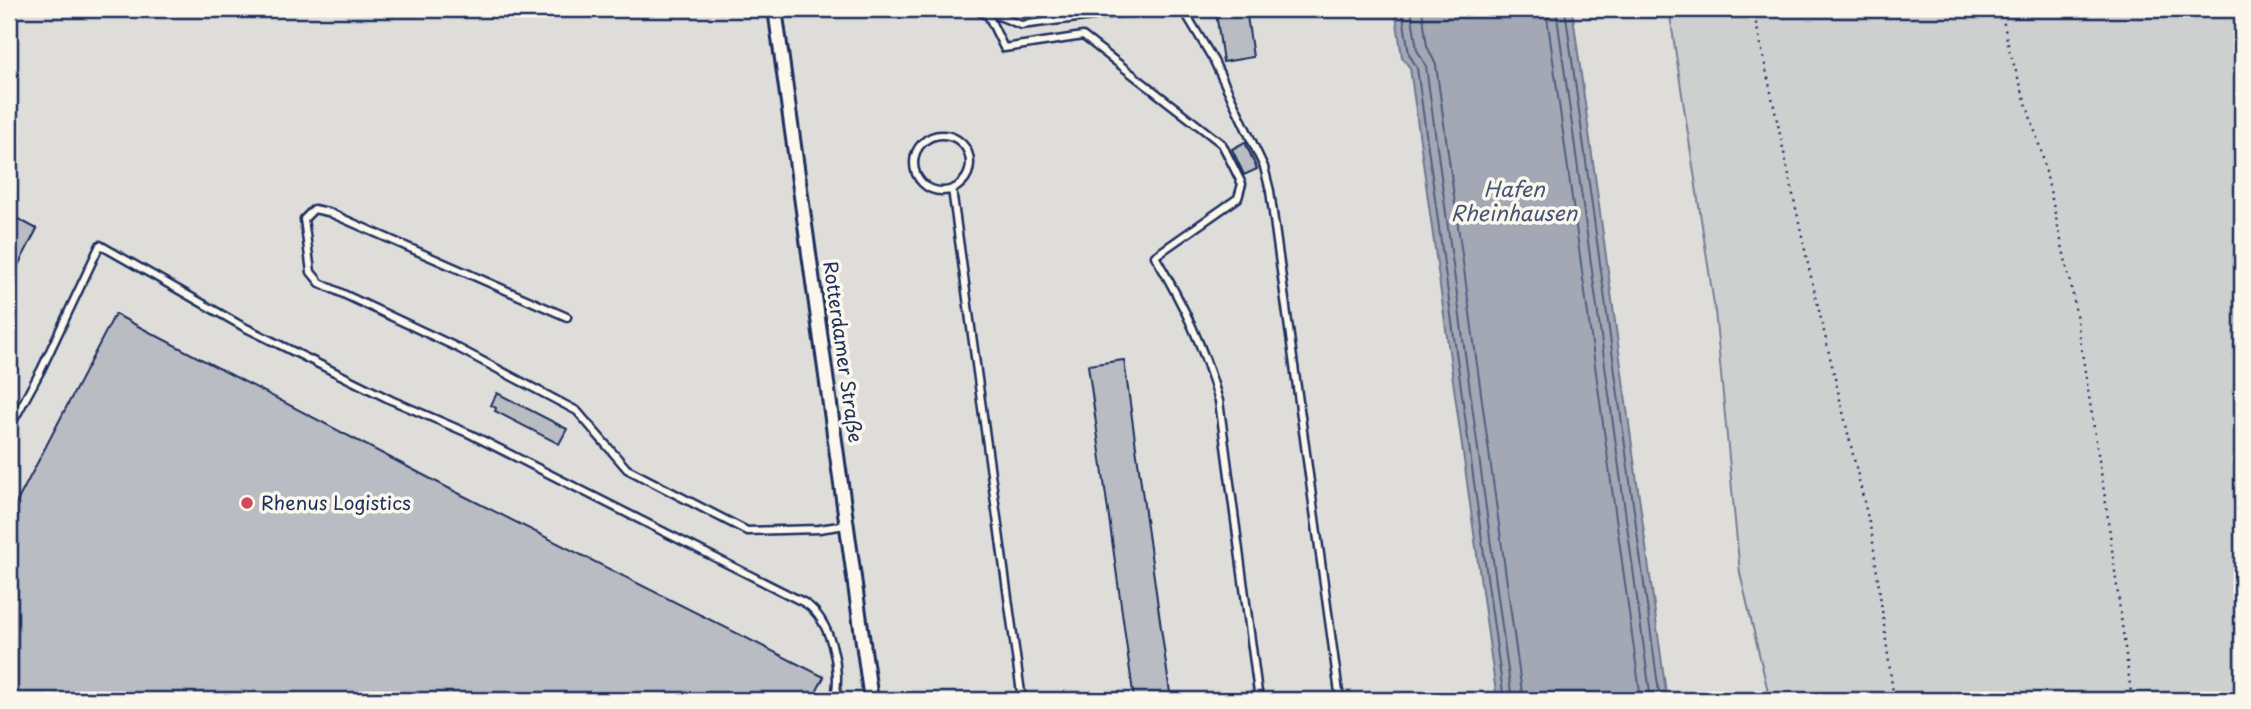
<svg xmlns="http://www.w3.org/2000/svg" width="2251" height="709" font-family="'Playpen Sans',sans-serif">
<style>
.built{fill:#deddda}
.green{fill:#cecfcf;stroke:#747f96;stroke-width:2}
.water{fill:#a3a8b4;stroke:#6d7892;stroke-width:2}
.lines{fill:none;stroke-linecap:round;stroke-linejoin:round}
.shore{stroke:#515f80;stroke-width:2}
.building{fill:#b9bcc3;stroke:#1b2f5e;stroke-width:2}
.service-casing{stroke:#1b2f5e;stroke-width:11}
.minor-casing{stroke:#1b2f5e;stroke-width:18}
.path{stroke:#1b2f5e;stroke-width:2.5;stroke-dasharray:2 5;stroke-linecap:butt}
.service{stroke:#fbf7ec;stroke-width:6}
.minor{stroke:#fbf7ec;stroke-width:12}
.poi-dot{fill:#d1495b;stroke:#fbf7ec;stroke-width:2.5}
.labels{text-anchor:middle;stroke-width:7;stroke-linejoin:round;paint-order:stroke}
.street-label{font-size:19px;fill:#1b2f5e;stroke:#fbf7ec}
.poi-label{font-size:19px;fill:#1b2f5e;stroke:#fbf7ec;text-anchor:start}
.water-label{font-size:21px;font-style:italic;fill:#445378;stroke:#fbf7ec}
</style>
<rect width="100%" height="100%" fill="#eeebe4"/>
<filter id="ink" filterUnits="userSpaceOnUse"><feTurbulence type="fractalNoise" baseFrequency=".0143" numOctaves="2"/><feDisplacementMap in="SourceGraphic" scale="14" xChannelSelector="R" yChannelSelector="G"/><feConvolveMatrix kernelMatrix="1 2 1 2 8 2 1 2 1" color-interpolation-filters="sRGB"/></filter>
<g filter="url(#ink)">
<path class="built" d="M9,9H1395L1402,57L1410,68L1498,700H9Z
M1572,9H1669L1715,311L1740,573L1770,700H1667Z"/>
<path class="green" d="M1669,9H2242V700H1770L1740,573L1715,311Z"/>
<path class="water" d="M1395,9H1572L1667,700H1497L1410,68L1402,57Z"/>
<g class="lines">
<path class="shore" d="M1402,9L1409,54L1417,68L1504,700
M1411,9L1417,50L1426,66L1512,700
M1422,9L1427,46L1436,65L1523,700
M1546,9L1641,700
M1556,9L1651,700
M1565,9L1660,700"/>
</g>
<path class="building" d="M1246,9L1253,57L1223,62L1216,12Z
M1245,142L1257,169L1244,175L1232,149Z
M9,214L37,229L9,283Z
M115,314L452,490L824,677L812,700H9V517Z
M1124,360L1171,700H1134L1088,365Z
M497,393L567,429L559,444L495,411L496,408L491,405Z"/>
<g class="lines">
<defs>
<path id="service" d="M1183,9L1214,61L1264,167L1270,191L1340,700
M986,11L1004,48L1083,36L1222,144L1242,184L1238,198L1155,256C1184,306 1203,345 1219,401L1259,700
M986,11L1021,25L1149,9
M914 163a28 28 0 1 1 56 0a28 28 0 1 1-56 0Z
M952,189L1022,700
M567,317L328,212L314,209L304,219L311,272L320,283L454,346L577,411L627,469L747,531L819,529L846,525
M9,429L41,370L100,245L242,326L391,400L470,434L805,603C831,620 843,672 834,700"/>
<path id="minor" d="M775,9L871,700
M982,9L986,11"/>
</defs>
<use href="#service" class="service-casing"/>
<use href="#minor" class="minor-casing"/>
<path class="path" d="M1753,9L1808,264L1872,535L1894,700
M2001,9L2009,49L2042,154L2073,295L2106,504L2132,700"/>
<use href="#service" class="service"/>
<use href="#minor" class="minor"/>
</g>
</g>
<circle class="poi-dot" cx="247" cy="503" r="7"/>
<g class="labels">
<g class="street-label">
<text transform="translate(843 352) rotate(82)" y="7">Rotterdamer Straße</text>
</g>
<g class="poi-label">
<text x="261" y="510">Rhenus Logistics</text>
</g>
<g class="water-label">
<text x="1514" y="197">Hafen<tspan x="1514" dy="24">Rheinhausen</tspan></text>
</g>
</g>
<rect width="2251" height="709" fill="none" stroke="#fbf7ec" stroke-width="35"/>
<rect x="18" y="18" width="2216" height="674" fill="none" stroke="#1b2f5e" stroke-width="2.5" filter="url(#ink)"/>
</svg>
